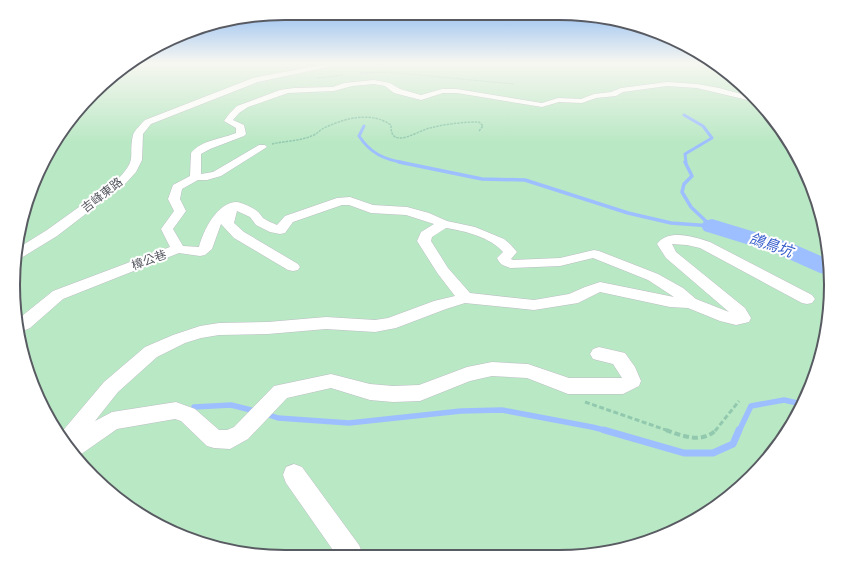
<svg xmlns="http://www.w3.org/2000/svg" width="844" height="570" font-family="Jost,'Noto Sans TC',sans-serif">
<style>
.green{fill:#b9e8c4}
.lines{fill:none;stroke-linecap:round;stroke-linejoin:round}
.stream-far3{stroke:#9ebfff;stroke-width:3}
.stream-far2{stroke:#9ebfff;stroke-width:3.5}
.stream-far1{stroke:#9ebfff;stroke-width:5.5}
.stream{stroke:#9ebfff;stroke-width:7}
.river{fill:#9ebfff;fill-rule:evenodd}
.minor-casing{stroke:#bdbec5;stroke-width:1}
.path-far3{stroke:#92c9ae;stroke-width:1;stroke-dasharray:2 1;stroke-linecap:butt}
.path-far2{stroke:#92c9ae;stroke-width:1.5;stroke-dasharray:2.5 1;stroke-linecap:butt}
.path-far1{stroke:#92c9ae;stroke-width:3;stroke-dasharray:5 2.5;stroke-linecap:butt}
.path{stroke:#92c9ae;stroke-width:4;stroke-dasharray:6 3;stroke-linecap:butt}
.minor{fill:#fff;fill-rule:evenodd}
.labels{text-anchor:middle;stroke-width:4;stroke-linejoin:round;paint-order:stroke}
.far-street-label{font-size:12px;fill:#595b63;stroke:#fff}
.water-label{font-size:15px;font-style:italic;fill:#365dcd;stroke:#fff}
.rim{fill:none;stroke:#595b63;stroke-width:2}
</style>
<rect width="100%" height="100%" fill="#edeee0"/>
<path class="green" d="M129,63H710L751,93L785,134L810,181L826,232L831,285L826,338L810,389L785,436L751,477L710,511L663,536L612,552L559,557L232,552L164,529L93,477L49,421L18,338L14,267L34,181L69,119Z"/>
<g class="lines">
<path class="stream-far3" d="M684,115L703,126L712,138L685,154L686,163
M364,126L359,136C371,154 384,159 404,163"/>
<path class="stream-far2" d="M399,162L482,179L525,180L628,213L671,223L712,226
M685,162L692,176L684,184L682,192L691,207L711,226"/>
<path class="stream-far1" d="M194,407L231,405L255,411
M266,414L278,418L349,423L461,411L502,410L592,427L608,431
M739,431L751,406L784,400L802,404"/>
<path class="stream" d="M604,430L684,453H713L733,444L739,430"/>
<path class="river" d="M712,219L791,243L828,259L830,275L820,273L775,253L704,231L701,226L704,221Z"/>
<defs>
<path id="minor" d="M331,63H346L258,82L151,124L143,134L142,160L136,172L126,183L57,236L21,258L15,259L18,248L47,230L118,179C138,158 128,158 133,135C135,130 141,124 145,120L253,78Z
M374,80L390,83L400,89L421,95L442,89H457L542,103L558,98L581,99L594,94L611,92L621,88L667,82L697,84L719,88L756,98L760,103L697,88L667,86L623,92L616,96L596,98L582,103L559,102L542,107L457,93H443L421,100L394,93L385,86L374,84L352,86L334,91L288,93L248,107L239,113L233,120L244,125L246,134L244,136L210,149L201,154V174L213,172L259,145H265L267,147L221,176L207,180H198L182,189L180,199L186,211L173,229L183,246L199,247C203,231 217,202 237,202C243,203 253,208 257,211C260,213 261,216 263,218C267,221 273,223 277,225L285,216L337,198L350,197L373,205L407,207L429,213L447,221L475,227L504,239L510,244L517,252L511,259L513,260L560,258L594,250L599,251L658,274L683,288L696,299L729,312L666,258L657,244C668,228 695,237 710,242L812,295L815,299L812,303L807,304L802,303L700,248L687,245L672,244L676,252L745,308L751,318L749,322L736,325L720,321L688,308L670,307L600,292L578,303L534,310L465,303L446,309L396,328L375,332L326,329L268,334L219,335L201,338L185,343L157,357L118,392L95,421L112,412L176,402L195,409L219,430H227L234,427L274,386L331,374L370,384L393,386L419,385L467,367L492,362L528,364L569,378H622L613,364L593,359L590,354L593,349L599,347L625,353L635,367L641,381L639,386L623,394H568L527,378L492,376L470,381L420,401L393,402L370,400L331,388L287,398L248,439L230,449L214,448L207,446L181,421L175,419L117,429L77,457L60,434L104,382L145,347L173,335L200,326L219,323L268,322L326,317L375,320L388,318L434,301L455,296L438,274L417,241L421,232L434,224L406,215L371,213L349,205H342L293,222L285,233L280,234L270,232L256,225L250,217L237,211L234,223L244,232L298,264L300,267L298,270L293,271L288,270L234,238L221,224L212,249L205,255L200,256L179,253L63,299L30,328L18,333L17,320L53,291L170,247L161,229L174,211L168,199L173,185L190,176L191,153C201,140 222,139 236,133V128L224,121L229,114L237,106L280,90L294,88L333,87L344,83ZM446,228C465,231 490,237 503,252L497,258C500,265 504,266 511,268L560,266L593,258L648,280L674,297L600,282L585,287L569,294L534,300L470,293L448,268L431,241L432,237Z
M294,464L302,467L359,545L363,554L335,553L286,483L283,475L286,467Z"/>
</defs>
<use href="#minor" class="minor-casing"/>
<path class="path-far3" d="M360,73L388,72L514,84
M318,78L343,75"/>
<path class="path-far2" d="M272,144C285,141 301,141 314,135C318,133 320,130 324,128C345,118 371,111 391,125C391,132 392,138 400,138C409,138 421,130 430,128C445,124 463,122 479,122L483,126L479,131"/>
<path class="path-far1" d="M585,402L669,431
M715,431L739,401"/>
<path class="path" d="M666,430C683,436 701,444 716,430"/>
<use href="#minor" class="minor"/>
</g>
<linearGradient id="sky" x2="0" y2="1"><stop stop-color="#8ab8f1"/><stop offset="0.44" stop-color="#f7f7f1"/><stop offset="1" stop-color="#f7f7f1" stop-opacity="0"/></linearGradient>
<rect width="844" height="143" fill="url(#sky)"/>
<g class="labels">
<g class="far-street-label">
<text transform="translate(102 195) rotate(-38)" y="4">吉峰東路</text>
<text transform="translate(149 260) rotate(-20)" y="4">樟公巷</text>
</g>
<g class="water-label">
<text transform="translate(771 245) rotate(19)" y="5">鴿鳥坑</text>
</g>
</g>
<path d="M0 0H844V570H0ZM285 20H559A265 265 0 0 1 824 285V285A265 265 0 0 1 559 550H285A265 265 0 0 1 20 285V285A265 265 0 0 1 285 20Z" fill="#fff" fill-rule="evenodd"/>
<path class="rim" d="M285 20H559A265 265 0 0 1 824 285V285A265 265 0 0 1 559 550H285A265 265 0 0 1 20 285V285A265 265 0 0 1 285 20Z"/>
</svg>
